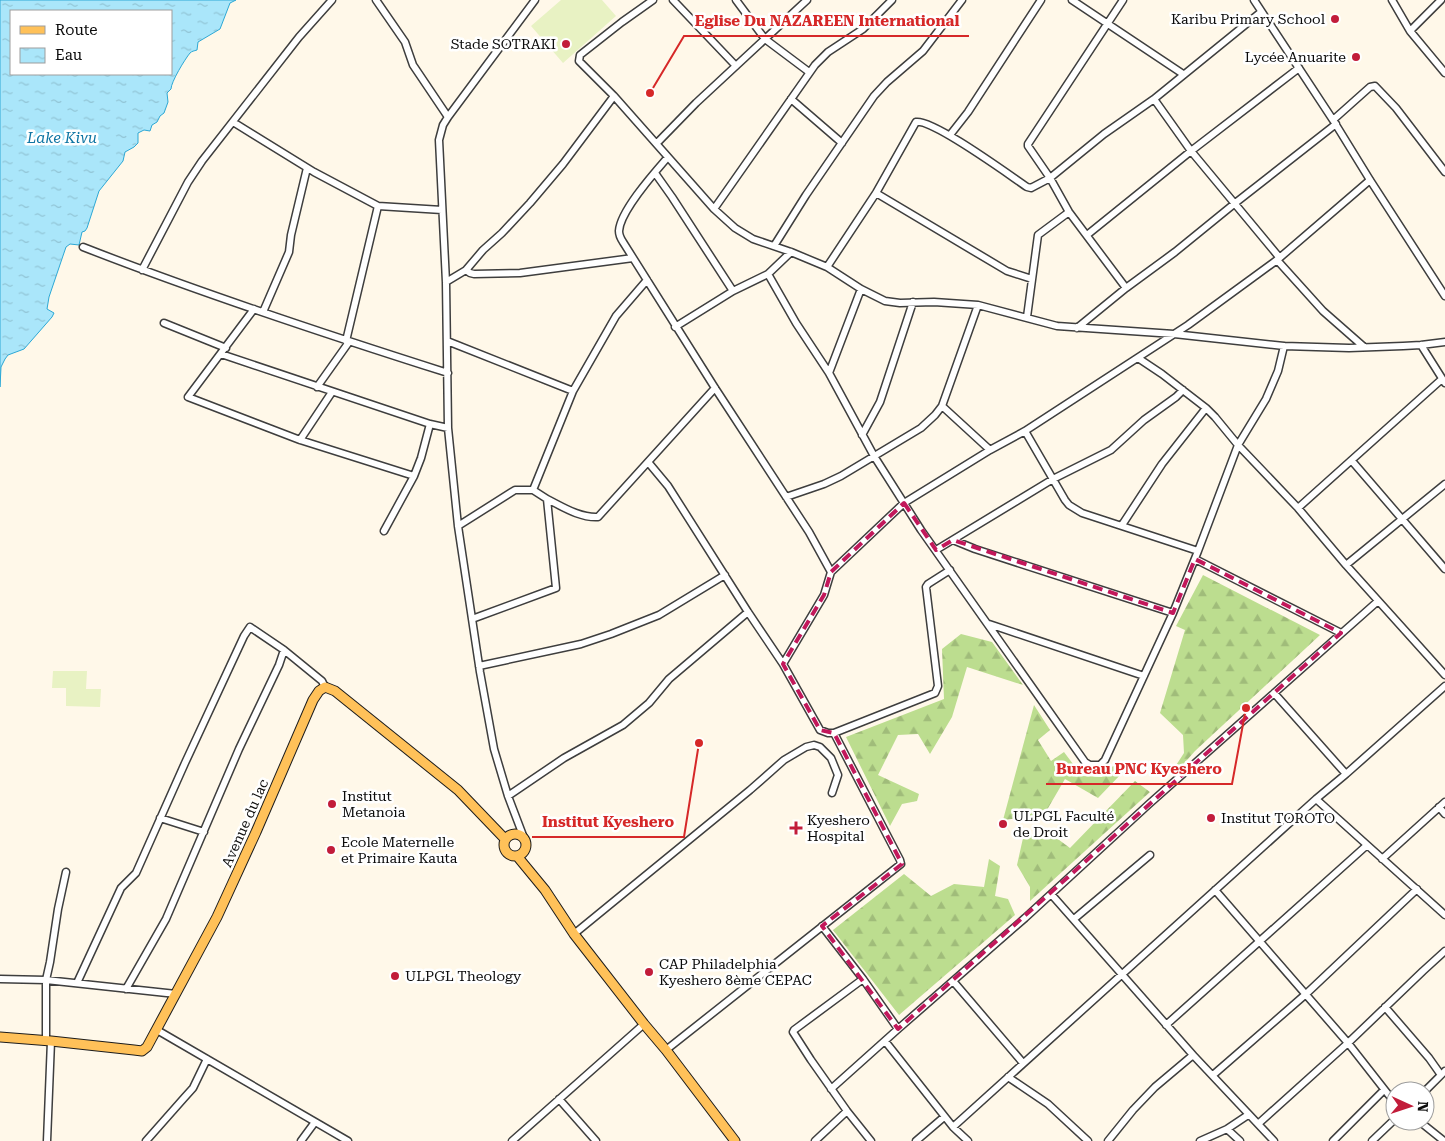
<svg xmlns="http://www.w3.org/2000/svg" width="1445" height="1141" font-family="'Roboto Serif',serif">
<style>
.forest{fill:url(#forest-firs)}
.pitch{fill:#e8f2c3}
.water{fill:url(#water-ripples);stroke:#2da8d5;fill-rule:evenodd}
.lines{fill:none;stroke-linecap:round;stroke-linejoin:round}
.minor-casing{stroke:#3e3e3e;stroke-width:9}
.major-casing{stroke:#1c1c1c;stroke-width:11}
.minor{stroke:#fff;stroke-width:6}
.major{stroke:#ffc159;stroke-width:9}
.marked{fill:none;stroke:#c2185b;stroke-width:4;stroke-dasharray:10 6;stroke-linejoin:round}
.poi-dot{fill:#c21c3a;stroke:#fff;stroke-width:2}
.labels{text-anchor:middle;stroke-width:5;stroke-linejoin:round;paint-order:stroke}
.poi-label{font-size:14px;fill:#0b0b0b;stroke:#fff;text-anchor:start}
.street-label{font-size:14px;fill:#0b0b0b;stroke:#fff}
.water-label{font-size:15px;font-style:italic;fill:#0e75a3;stroke:#fff}
.leader{fill:none;stroke:#d62828;stroke-width:2}
.callout-dot{fill:#d62828;stroke:#fff;stroke-width:2}
.callout-label{font-size:15px;text-anchor:middle;font-weight:bold;fill:#d62828;stroke:#fff;stroke-width:5;stroke-linejoin:round;paint-order:stroke}
</style>
<defs>
<pattern id="forest-firs" width="22" height="20" patternUnits="userSpaceOnUse" patternTransform="scale(1.25)"><rect width="22" height="20" fill="#bcdd8f"/><path d="M5 1l3.5 6h-7zM16 11l3.5 6h-7z" fill="#a0bc7a"/></pattern>
<pattern id="water-ripples" width="26" height="14" patternUnits="userSpaceOnUse" patternTransform="scale(1.25)"><rect width="26" height="14" fill="#aae6fa"/><path d="M2 4q2-2 4 0t4 0M15 11q2-2 4 0t4 0" fill="none" stroke="#91c4d5"/></pattern>
</defs>
<rect width="100%" height="100%" fill="#fff8e9"/>
<path class="forest" d="M1203,575L1320,635L1195,751L1180,768L1173,770L1184,753L1183,735L1160,713L1185,630L1176,626Z
M961,634L992,642L1023,685L967,667L952,717L930,754L918,734L898,735L878,775L919,794L917,801L902,804L890,826L846,737L944,699L942,649Z
M1034,705L1050,730L1038,740L1051,761L1064,752L1082,776L1102,777L1115,764L1123,772L1098,798L1065,779L1044,815L1003,820Z
M1135,781L1150,792L1030,901V887L1017,865L1023,838L1047,831L1070,848Z
M989,859L1000,866L995,896L1008,899L1015,915L899,1015L833,930L904,874L931,896L954,884L984,887Z"/>
<path class="pitch" d="M561,0H602L616,16L563,63L531,26Z
M53,671H87L86,689H101L100,707L66,706V688H52Z"/>
<path class="water" d="M0,0H236L230,3L220,29L198,42L197,50C194,51 192,51 190,53C185,59 171,82 171,89L167,93L168,102L164,113L160,116L157,122L152,125L150,131L144,130L138,133V143L134,147L125,152L123,161L99,191L87,228L85,231L82,232L79,245L70,244L66,247L49,297L47,309L54,313L52,317L24,349L8,355L5,359L1,367L0,387ZM11,11H171V74H11Z"/>
<g class="lines">
<defs>
<path id="minor" d="M376,0L405,42L413,65L448,117
M653,0L622,22L580,55L579,61L614,96L714,209L735,228L753,239L791,252L827,267L861,289L885,301L900,303L934,302L978,305L1057,326L1174,334L1284,346L1349,348L1403,346L1421,345L1445,342
M673,0L736,66
M736,0L765,39L809,72
M1072,0L1183,74
M1123,0L1028,144V146L1050,178L1069,212L1126,288
M1254,0L1333,120L1370,180L1445,296
M1392,0L1410,31L1445,73
M1410,31L1441,0
M791,99L842,143
M1154,99L1191,151L1279,257
M1333,120L1370,87L1375,86L1396,108L1445,172
M233,122L314,172L378,206L442,210
M950,135L968,112L1041,0
M657,143L696,103L807,0
M668,157C655,172 620,211 619,231C619,235 621,239 623,242L715,388L809,532L831,572
M655,173L672,197L733,291
M876,193L1007,271L1032,279
M714,209L815,65L828,52L863,29L892,0
M1087,235L1191,151L1299,68
M774,246L806,195L874,96L887,82L923,51L962,0
M83,247C203,294 325,334 448,373
M1277,260L1323,311L1364,347
M827,267L876,193L916,122C933,119 1009,175 1027,187L1031,188L1050,178L1104,134L1154,99L1261,12
M142,270L188,182L202,161L299,37L332,0
M466,270L470,273L474,274L520,273L633,258
M768,274L796,323L829,373L874,456L921,530L1085,762L1090,765H1100L1105,760L1173,613L1198,551L1238,445L1266,399L1278,371L1284,346
M446,282L466,270L483,250L502,233L530,203L563,164L614,96
M254,309L188,397L300,440L414,476
M263,312L289,252L291,235L307,168
M1027,317L1038,235L1069,212
M164,323L226,348
M675,327L733,291L768,274L791,252
M1077,328L1126,288L1175,252L1234,204L1336,124
M346,341L378,206
M447,341L573,391
M1421,345L1445,383
M221,354L430,424L448,428
M1138,358L1162,374L1206,408L1215,417L1238,445L1298,508L1346,565L1445,675
M829,373L861,289
M317,387L349,342
M942,406L990,450
M1025,431L1065,500L1069,505L1082,513L1198,551
M862,435L880,402L913,302
M300,440L332,392
M1352,461L1445,569
M648,462L668,486L748,612L783,664L820,730L828,733H834L900,860L901,864L666,1050
M533,490L573,391L616,316L647,280
M786,497L824,484L841,476L921,428L935,415L942,406L978,305
M547,499C563,507 580,518 598,517L715,388
M1298,508L1442,379
M1122,525L1162,464L1206,408
M458,526L515,490H533L547,499L556,588L472,619
M384,531L414,476L421,458L430,424
M953,540L975,549L1173,613
M936,550L1053,479L1111,450L1144,420L1176,397L1183,390
M1195,559L1341,633
M1346,565L1445,484
M989,624L1144,676
M783,664L824,595L831,572L904,503L990,450L1025,431L1188,325L1277,260L1370,180
M479,666L581,644L611,634L659,615L725,575
M1274,693L1346,774
M834,733L935,693L938,686L926,587L928,584L950,570
M508,796L564,758L623,725L649,703L669,679L748,612
M1316,799L1445,915
M1439,807L1445,814
M160,818L204,832
M524,838L508,796L494,749L480,672L458,526L448,428L446,282L439,140L443,125L448,117L535,0
M1382,859L1445,802
M1215,890L1348,1043L1395,1103
M1051,894L1193,1055L1274,1141
M1074,919L1150,855
M822,926L863,979L898,1029
M574,934L750,790L784,760L806,747L814,745L820,747L831,758L838,775L832,793
M0,979L46,980L176,994
M863,979L794,1030L793,1032L811,1060L847,1111L871,1141
M953,981L1023,1063
M77,983L121,888L136,873L185,763L244,636L250,627L284,650L322,681L325,687
M126,989L166,919L239,749L279,665L284,650
M1385,1007L1429,1058L1441,1075
M1166,1025L1366,846
M157,1030L348,1141
M46,1041V980L50,962L58,909L66,872
M885,1041L953,1127L968,1141
M1213,1075L1306,994L1417,889
M1008,1077L1048,1104L1088,1141
M831,1089L898,1029L1025,918L1149,804L1378,601
M1425,1091L1445,1071
M559,1099L596,1141
M1419,1121L1444,1141
M1258,1124L1348,1043L1423,971L1445,951
M953,1127L1316,799L1346,774L1445,686
M1227,1129L1240,1141
M47,1141L51,1041
M146,1141L184,1098L193,1088L207,1059
M301,1141L315,1122
M512,1141L644,1024
M815,1141L847,1111
M916,1141L944,1117
M1108,1141L1133,1110L1155,1087L1193,1055
M1200,1141L1227,1129L1248,1115
M1333,1141L1384,1090
M1372,1141L1395,1119"/>
<path id="major" d="M504 845a11 11 0 1 1 22 0a11 11 0 1 1-22 0Z
M517,856L545,890L574,934L644,1024L666,1050L735,1141
M0,1037L51,1041L134,1050L142,1051L147,1047L217,917L256,832L313,700L319,691L325,687L335,691L458,790L505,839"/>
</defs>
<use href="#minor" class="minor-casing"/>
<use href="#major" class="major-casing"/>
<use href="#minor" class="minor"/>
<use href="#major" class="major"/>
</g>
<path class="marked" d="M904,503L936,550L953,540L1173,613L1195,559L1341,633L898,1029L822,926L902,864L834,733L820,730L783,664L824,595L831,572Z"/>
<g class="poi-dot">
<circle cx="1335" cy="19" r="5"/>
<circle cx="566" cy="44" r="5"/>
<circle cx="1356" cy="57" r="5"/>
<circle cx="332" cy="804" r="5"/>
<circle cx="1211" cy="818" r="5"/>
<circle cx="1003" cy="824" r="5"/>
<path d="M793.5 820.5h5v5h5v5h-5v5h-5v-5h-5v-5h5z"/>
<circle cx="331" cy="850" r="5"/>
<circle cx="649" cy="972" r="5"/>
<circle cx="395" cy="976" r="5"/>
</g>
<g class="labels">
<g class="poi-label">
<text x="1325" y="24" text-anchor="end">Karibu Primary School</text>
<text x="556" y="49" text-anchor="end">Stade SOTRAKI</text>
<text x="1346" y="62" text-anchor="end">Lycée Anuarite</text>
<text x="342" y="801">Institut<tspan x="342" dy="16">Metanoia</tspan></text>
<text x="1013" y="821">ULPGL Faculté<tspan x="1013" dy="16">de Droit</tspan></text>
<text x="1221" y="823">Institut TOROTO</text>
<text x="807" y="825">Kyeshero<tspan x="807" dy="16">Hospital</tspan></text>
<text x="341" y="847">Ecole Maternelle<tspan x="341" dy="16">et Primaire Kauta</tspan></text>
<text x="659" y="969">CAP Philadelphia<tspan x="659" dy="16">Kyeshero 8ème CEPAC</tspan></text>
<text x="405" y="981">ULPGL Theology</text>
</g>
<g class="street-label">
<text transform="translate(245 823) rotate(-66)" y="5">Avenue du lac</text>
</g>
<g class="water-label">
<text x="62" y="143">Lake Kivu</text>
</g>
</g>
<path class="leader" d="M650 93L684 36H969M1246 708L1232 784H1046M699 743L684 837H532"/>
<g class="callout-dot">
<circle cx="650" cy="93" r="5"/>
<circle cx="1246" cy="708" r="5"/>
<circle cx="699" cy="743" r="5"/>
</g>
<g class="callout-label">
<text x="827" y="26">Eglise Du NAZAREEN International</text>
<text x="1139" y="774">Bureau PNC Kyeshero</text>
<text x="608" y="827">Institut Kyeshero</text>
</g>
<rect x="10" y="10" width="162" height="65" fill="#ffffff" stroke="#9d9d9d"/>
<rect x="20" y="26" width="25" height="8" fill="#ffc159" stroke="#9d9d9d"/>
<text x="55" y="35" font-size="15" fill="#0b0b0b">Route</text>
<rect x="20" y="48" width="25" height="15" fill="url(#water-ripples)" stroke="#9d9d9d"/>
<text x="55" y="60" font-size="15" fill="#0b0b0b">Eau</text>
<g transform="translate(1410 1106) rotate(93)"><circle r="24" fill="#ffffff" stroke="#9d9d9d"/>
<path d="M0-4L9 19L0 12L-9 19Z" fill="#c21c3a"/>
<text y="-8" font-size="14" font-weight="bold" text-anchor="middle" fill="#0b0b0b">N</text>
</g>
</svg>
